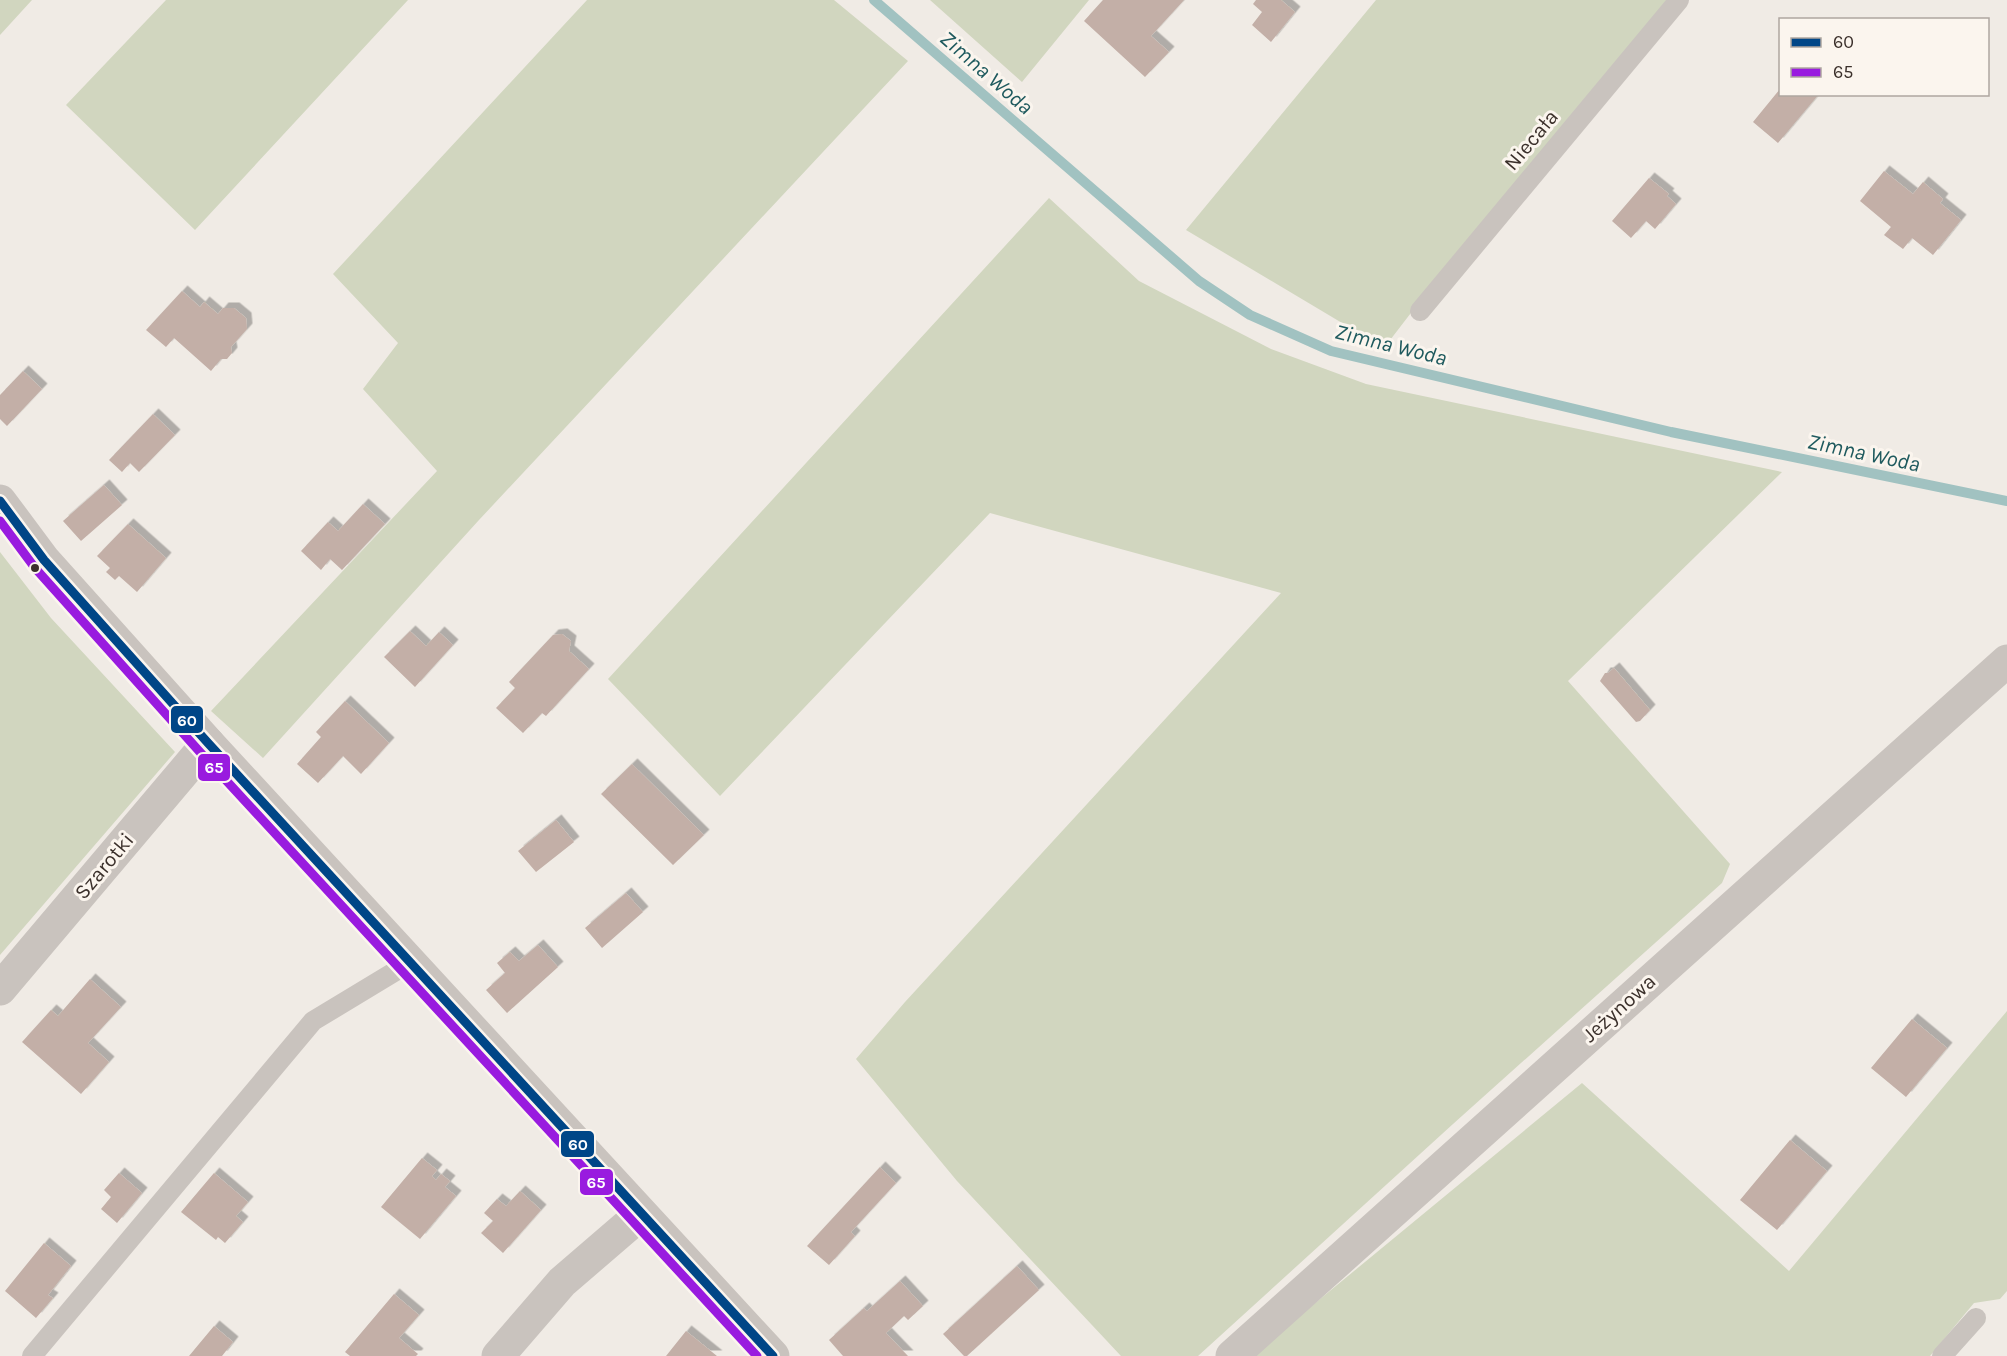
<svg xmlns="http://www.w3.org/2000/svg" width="2007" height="1356" font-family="Karla,sans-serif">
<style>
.green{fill:#d1d6bf}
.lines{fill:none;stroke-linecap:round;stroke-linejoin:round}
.stream{stroke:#a1c2c1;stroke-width:10}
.building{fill:#c3afa7;filter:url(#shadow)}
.service{stroke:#c9c3be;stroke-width:20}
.minor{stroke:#c9c3be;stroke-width:33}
.tertiary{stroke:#c9c3be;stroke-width:33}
.bus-1-casing{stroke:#fbf5ee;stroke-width:14}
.bus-2-casing{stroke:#fbf5ee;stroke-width:14}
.bus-1{stroke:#004687;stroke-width:9}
.bus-2{stroke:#991bdf;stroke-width:9}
.bus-dot{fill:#3b302b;stroke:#fbf5ee;stroke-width:2}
.labels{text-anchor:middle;stroke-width:6;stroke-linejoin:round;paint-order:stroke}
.street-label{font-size:21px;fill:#3b302b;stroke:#fbf5ee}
.water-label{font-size:22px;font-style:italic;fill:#1f5a5e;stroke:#fbf5ee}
.line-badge{stroke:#fbf5ee;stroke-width:2}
.badge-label{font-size:16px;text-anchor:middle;font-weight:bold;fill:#fff}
</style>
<defs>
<filter id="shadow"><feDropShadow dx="5.5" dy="-5.5" stdDeviation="0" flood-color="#0004"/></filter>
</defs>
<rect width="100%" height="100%" fill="#f0ebe5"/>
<path class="green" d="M0,0H32L0,35Z
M166,0H408L195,230L66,105Z
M587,0H834L908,61L479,520L263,758L211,711L437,471L363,389L398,343L333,274Z
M930,0H1089L1022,82Z
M1376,0H1669L1450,262L1384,348L1186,230Z
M1049,198L1139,281L1271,349L1366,384L1782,472L1568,681L1730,864L1722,883L1453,1124L1198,1356H1121L957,1181L856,1059L905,1002L1281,593L990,513L720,796L608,679Z
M0,552L51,618L175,752L0,955Z
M2007,1011V1291L2000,1299L1974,1303L1930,1356H1251L1582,1083L1789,1271Z"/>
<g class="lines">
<path class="stream" d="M874,0L1199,281L1250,315L1331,351L1671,432L2007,501"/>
</g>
<path class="building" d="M1103,0H1184L1151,36L1169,52L1145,77L1084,21Z
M1256,0H1281L1295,12L1271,42L1252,25L1262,12L1253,4Z
M1780,89V94H1819L1778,143L1753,122Z
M1884,171L1913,194L1923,182L1943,199L1940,203L1961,220L1933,255L1912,238L1903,249L1884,235L1891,227L1860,201Z
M1649,178L1669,194L1667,196L1676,204L1655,229L1646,221L1631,238L1612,221Z
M182,291L200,307L204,302L218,314L223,308H234L246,318L247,329L231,347L232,353L227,359H221L211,371L174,338L166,347L146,330Z
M23,371L42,389L7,426L0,419V395Z
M153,414L175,435L139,472L130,463L122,472L109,460Z
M104,485L122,505L81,541L63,521Z
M363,504L385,524L342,570L330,559L321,570L301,551L328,522L338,531Z
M128,524L166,558L137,592L119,576L115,580L106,572L110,568L97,556Z
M410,631L426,646L439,632L453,645L415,687L384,657Z
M562,634L571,641L569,651L589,669L546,716L542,713L523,733L496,708L515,688L509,682L553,635Z
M1614,668L1650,710L1640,721L1636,722L1600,681L1605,673H1608Z
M345,701L389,743L361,774L343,756L318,783L297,764L321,737L316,732Z
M632,764L704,835L673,865L601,794Z
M556,820L574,842L536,872L518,851Z
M626,893L643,912L602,948L585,928Z
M538,945L558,967L507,1013L486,990L505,973L497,963L510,952L519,961Z
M90,979L121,1007L88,1043L109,1062L81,1094L22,1042L51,1010L58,1016Z
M1912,1019L1947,1048L1906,1097L1871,1068Z
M1790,1140L1827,1171L1777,1230L1740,1200Z
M422,1158L437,1170L432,1176L436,1180L441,1174L450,1181L445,1187L456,1196L420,1239L381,1207Z
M880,1167L896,1183L851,1232L855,1236L829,1265L807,1246Z
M119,1173L142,1193L117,1223L101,1209L111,1197L104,1190Z
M214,1173L248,1202L236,1216L243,1222L225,1243L218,1237L216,1240L181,1212Z
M520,1191L541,1210L503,1253L481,1233L493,1221L484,1213L497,1199L506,1206Z
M44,1243L71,1266L48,1295L53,1298L36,1318L5,1291Z
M1017,1266L1039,1290L967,1356H964L943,1334Z
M900,1281L923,1306L908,1320L904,1316L886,1333L908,1356H843L829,1340L864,1308L867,1311Z
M394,1294L419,1315L399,1338L418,1354L416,1356H350L345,1352Z
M214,1326L233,1342L222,1356H189Z
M686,1331L717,1356H666Z"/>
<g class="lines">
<path class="service" d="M1420,311L1679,0
M32,1356L313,1021L409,963
M1942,1356L1976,1318"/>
<path class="minor" d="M0,989L208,743
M498,1356L562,1282L641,1214
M1232,1356L2007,661"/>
<path class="tertiary" d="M0,501L44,560L208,743L773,1356"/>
<defs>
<path id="bus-1" d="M0,501L44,560L208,743L773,1356"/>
<path id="bus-2" d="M0,521L35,568L199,751L757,1356"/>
</defs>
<use href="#bus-1" class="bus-1-casing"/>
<use href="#bus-2" class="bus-2-casing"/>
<use href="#bus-1" class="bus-1"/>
<use href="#bus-2" class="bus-2"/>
</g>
<circle class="bus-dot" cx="35" cy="568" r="5"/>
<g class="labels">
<g class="street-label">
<text transform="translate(1531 140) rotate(-50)" y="7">Niecała</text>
<text transform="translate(104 866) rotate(-50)" y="7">Szarotki</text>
<text transform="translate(1619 1008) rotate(-42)" y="7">Jeżynowa</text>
</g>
<g class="water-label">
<text transform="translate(987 72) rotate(41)" y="8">Zimna Woda</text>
<text transform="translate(1391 344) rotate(14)" y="8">Zimna Woda</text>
<text transform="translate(1864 452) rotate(12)" y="8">Zimna Woda</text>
</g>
</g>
<g class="line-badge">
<rect x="170" y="705" width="34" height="29" rx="6" fill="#004687"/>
<rect x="197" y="753" width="34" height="29" rx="6" fill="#991bdf"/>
<rect x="560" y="1130" width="35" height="28" rx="6" fill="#004687"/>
<rect x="579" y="1168" width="35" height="28" rx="6" fill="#991bdf"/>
</g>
<g class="badge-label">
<text x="187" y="726">60</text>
<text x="214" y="773">65</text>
<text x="578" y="1150">60</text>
<text x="596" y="1188">65</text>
</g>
<rect x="1779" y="18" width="210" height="78" fill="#fbf5ee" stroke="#aea6a0" stroke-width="1.5"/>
<rect x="1791" y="38" width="30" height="9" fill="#004687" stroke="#aea6a0" stroke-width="1.5"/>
<text x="1833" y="48" font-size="18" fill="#3b302b">60</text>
<rect x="1791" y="68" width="30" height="9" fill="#991bdf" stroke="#aea6a0" stroke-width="1.5"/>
<text x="1833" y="78" font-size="18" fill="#3b302b">65</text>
</svg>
